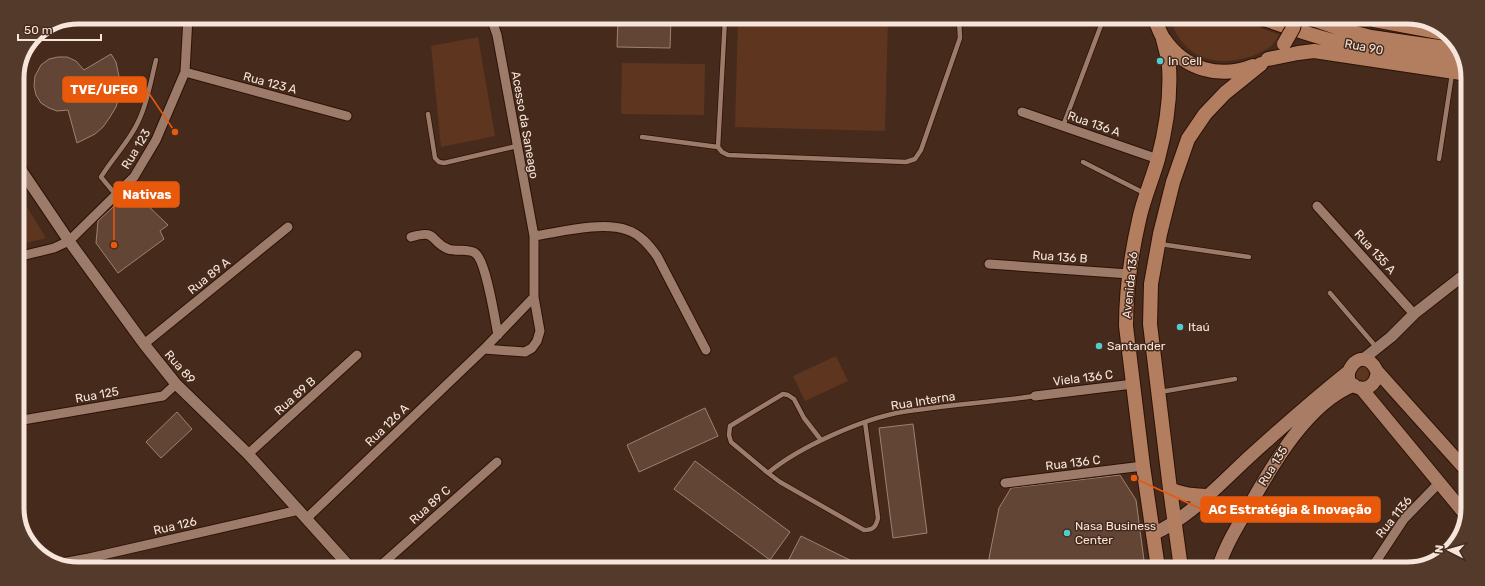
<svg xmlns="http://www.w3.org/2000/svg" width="1485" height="586" font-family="Rubik,sans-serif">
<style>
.green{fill:#5e351f}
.building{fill:#634536;stroke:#a1806f}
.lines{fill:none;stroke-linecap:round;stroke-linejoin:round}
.service-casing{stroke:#2c1205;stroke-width:6}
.minor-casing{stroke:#2c1205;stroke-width:11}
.tertiary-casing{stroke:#2c1205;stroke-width:13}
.secondary-casing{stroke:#2c1205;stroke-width:15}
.primary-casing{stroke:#2c1205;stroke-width:16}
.service{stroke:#9c7b6a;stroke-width:4.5}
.minor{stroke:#9c7b6a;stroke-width:9}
.tertiary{stroke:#9c7b6a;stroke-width:11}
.secondary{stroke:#a87c65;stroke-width:13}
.primary{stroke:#b37d60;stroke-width:14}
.primary-bridge-casing{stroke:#2c1205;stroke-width:16;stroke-linecap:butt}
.primary-bridge{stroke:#b37d60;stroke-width:14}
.poi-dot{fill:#51ccd1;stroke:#462b1c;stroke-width:1.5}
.labels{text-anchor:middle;stroke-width:3;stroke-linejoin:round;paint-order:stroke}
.street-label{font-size:12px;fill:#f7e5db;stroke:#462b1c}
.poi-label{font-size:12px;fill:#f7e5db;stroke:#462b1c;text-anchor:start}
.rim{fill:none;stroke:#f7e5db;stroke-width:5}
.leader{fill:none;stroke:#e8590c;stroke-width:1.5}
.callout-dot{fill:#e8590c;stroke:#462b1c;stroke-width:1.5}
.callout{fill:#e8590c;stroke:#e8590c;stroke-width:1.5}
.callout-label{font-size:13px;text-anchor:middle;font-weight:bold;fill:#fff}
</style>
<rect width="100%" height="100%" fill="#462b1c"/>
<path class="green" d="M738,19H888L885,131L735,127Z
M1170,20H1240L1280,35C1276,40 1272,46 1267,49C1243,63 1207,68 1186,46C1178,38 1174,30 1170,20Z
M478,37L495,136L441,147L431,46Z
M622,63L705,64L704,115L621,114Z
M17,191L46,238L17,245Z
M836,356L848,381L805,401L793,376Z
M1363,365L1371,371L1369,381L1359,382L1354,377L1355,370Z"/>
<path class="building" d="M618,18H671L670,48L617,47Z
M111,54L116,62L120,81L119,97L116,107L110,117L103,127L95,134L77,143L68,110L57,111L49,108L41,103L36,95L34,86L35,76L41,65L49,59L58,57H67L76,61L84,70Z
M125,196L139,206L145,203L168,225L160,231L164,239L118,273L96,243L98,221Z
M705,408L718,436L639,472L627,445Z
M177,412L192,429L161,458L146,442Z
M913,424L927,533L893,538L879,428Z
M695,461L790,532L770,560L674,489Z
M1120,475L1136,500L1145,568H990L989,558L999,508L1011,488Z
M801,536L866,568L785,567Z"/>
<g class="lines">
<defs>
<path id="service" d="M428,114L435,158L439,162L444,163L517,146
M1063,126L1103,20
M642,137L718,147L722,152L728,155L906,162L915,159L921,150L960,38L959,19
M718,147L725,19
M1439,159L1452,74
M1083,162L1144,193
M116,195L101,177C113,157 130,141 139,120C148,101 151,80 156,60
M1160,244L1249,257
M1330,293L1377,348
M1160,392L1235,379
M865,422L878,518C876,527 873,530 864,530L780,482L768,473C799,447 862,419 902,412C946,405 991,402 1035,396
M768,473L731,442L729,435L730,426L783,394L788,395L794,399L804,418L821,440"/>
<path id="minor" d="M185,72L347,116
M1022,112L1158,159
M1317,206L1414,314
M534,236C561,232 602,221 627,230C640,234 649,245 657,256L706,350
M411,237C438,229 429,241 448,249C457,252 468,248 475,253C486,260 495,320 498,335
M17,257L54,248L69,241L134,177L156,140L185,72L188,17
M989,264L1129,274
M144,344L288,227
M484,349L525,352L532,348L537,341L540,331L534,297V236L497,35L491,18
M1035,396L1133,384
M17,421L163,396L176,384
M248,454L357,355
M1005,483L1143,466
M306,519L484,349L534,297
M56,564L89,558L299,510
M380,566L497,462
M615,567L629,566L635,567
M1371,569L1404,519L1439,483"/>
<path id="tertiary" d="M17,164L69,241L144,344L176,384L248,454L349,566
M1362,360L1391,337L1414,314L1460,278L1466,275"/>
<path id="secondary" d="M1377,371C1377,381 1371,390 1359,388C1333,382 1361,339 1377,371L1465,469
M1361,388L1465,514
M1153,534C1190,517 1218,486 1248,458C1281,428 1314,399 1349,371
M1218,569C1225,546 1238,525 1250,505C1273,464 1308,403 1354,385"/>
<path id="primary" d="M1155,20C1158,26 1160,34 1164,39C1185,70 1220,79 1253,66
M1267,20C1293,29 1319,38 1346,44C1385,53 1425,58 1464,64
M1315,20L1344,30L1371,37L1459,50
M1374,20L1444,33
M1268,59L1298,53L1314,51L1468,74
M1170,489C1183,495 1194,495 1208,496
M1158,568L1143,466L1126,326C1126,290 1131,255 1139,220C1143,200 1152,180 1158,159C1166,129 1171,97 1169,66C1168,57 1165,47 1163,39
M1181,568L1170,489L1150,324L1151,284L1160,234L1173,182L1188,139L1205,114L1225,93L1261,64"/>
</defs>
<use href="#service" class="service-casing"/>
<use href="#minor" class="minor-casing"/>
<use href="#tertiary" class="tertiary-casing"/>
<use href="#secondary" class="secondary-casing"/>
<use href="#primary" class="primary-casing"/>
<use href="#service" class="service"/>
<use href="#minor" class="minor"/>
<use href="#tertiary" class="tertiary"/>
<use href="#secondary" class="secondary"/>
<use href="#primary" class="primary"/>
<defs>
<path id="primary-bridge" d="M1284,44L1293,28L1295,20"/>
</defs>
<use href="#primary-bridge" class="primary-bridge-casing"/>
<use href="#primary-bridge" class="primary-bridge"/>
</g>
<g class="poi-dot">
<circle cx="1160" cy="61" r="4"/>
<circle cx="1180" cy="327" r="4"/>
<circle cx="1099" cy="346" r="4"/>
<circle cx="1067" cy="533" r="4"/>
</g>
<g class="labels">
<g class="street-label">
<text transform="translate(1364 47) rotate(11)" y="4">Rua 90</text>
<text transform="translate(270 83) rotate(15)" y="4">Rua 123 A</text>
<text transform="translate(1094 124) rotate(19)" y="4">Rua 136 A</text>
<text transform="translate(525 125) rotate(80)" y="4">Acesso da Saneago</text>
<text transform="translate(136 149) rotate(-59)" y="4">Rua 123</text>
<text transform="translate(1375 252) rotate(48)" y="4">Rua 135 A</text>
<text transform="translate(1060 257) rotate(4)" y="4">Rua 136 B</text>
<text transform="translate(209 276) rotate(-39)" y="4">Rua 89 A</text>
<text transform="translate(1130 285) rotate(-84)" y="4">Avenida 136</text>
<text transform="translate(180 367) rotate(49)" y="4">Rua 89</text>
<text transform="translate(1083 378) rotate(-7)" y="4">Viela 136 C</text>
<text transform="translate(97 395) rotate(-10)" y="4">Rua 125</text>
<text transform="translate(295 396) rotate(-42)" y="4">Rua 89 B</text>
<text transform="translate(923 401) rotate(-9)" y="4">Rua Interna</text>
<text transform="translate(387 425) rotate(-44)" y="4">Rua 126 A</text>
<text transform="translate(1073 463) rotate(-7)" y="4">Rua 136 C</text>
<text transform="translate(1273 466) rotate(-58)" y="4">Rua 135</text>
<text transform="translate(430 505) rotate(-42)" y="4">Rua 89 C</text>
<text transform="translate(1394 517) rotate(-51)" y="4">Rua 1136</text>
<text transform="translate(175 526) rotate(-13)" y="4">Rua 126</text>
</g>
<g class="poi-label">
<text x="1168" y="65">In Cell</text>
<text x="1188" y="331">Itaú</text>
<text x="1107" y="350">Santander</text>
<text x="1075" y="530">Nasa Business<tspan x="1075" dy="14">Center</tspan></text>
</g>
</g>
<path d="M0 0H1485V586H0ZM78 24H1407A54 54 0 0 1 1461 78V508A54 54 0 0 1 1407 562H78A54 54 0 0 1 24 508V78A54 54 0 0 1 78 24Z" fill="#543a2b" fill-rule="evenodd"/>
<path class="rim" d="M78 24H1407A54 54 0 0 1 1461 78V508A54 54 0 0 1 1407 562H78A54 54 0 0 1 24 508V78A54 54 0 0 1 78 24Z"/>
<path class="leader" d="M175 132L146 89M114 245L114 194M1134 478L1201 509"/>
<g class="callout-dot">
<circle cx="175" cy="132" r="4"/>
<circle cx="114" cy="245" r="4"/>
<circle cx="1134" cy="478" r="4"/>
</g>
<g class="callout">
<rect x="63" y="77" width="83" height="25" rx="4"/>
<rect x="114" y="182" width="65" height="25" rx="4"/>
<rect x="1201" y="497" width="179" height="25" rx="4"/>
</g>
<g class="callout-label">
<text x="104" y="94">TVE/UFEG</text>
<text x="147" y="199">Nativas</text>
<text x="1290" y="514">AC Estratégia &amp; Inovação</text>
</g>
<g transform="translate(1449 550) rotate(276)" stroke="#462b1c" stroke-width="3" paint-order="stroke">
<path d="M0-3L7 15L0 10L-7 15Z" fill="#f7e5db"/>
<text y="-6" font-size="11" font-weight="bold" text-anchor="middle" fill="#f7e5db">N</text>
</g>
<path d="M18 34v6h83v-6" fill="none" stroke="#f7e5db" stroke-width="2"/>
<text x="24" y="34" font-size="12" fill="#f7e5db" stroke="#462b1c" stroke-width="3" paint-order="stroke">50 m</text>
</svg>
